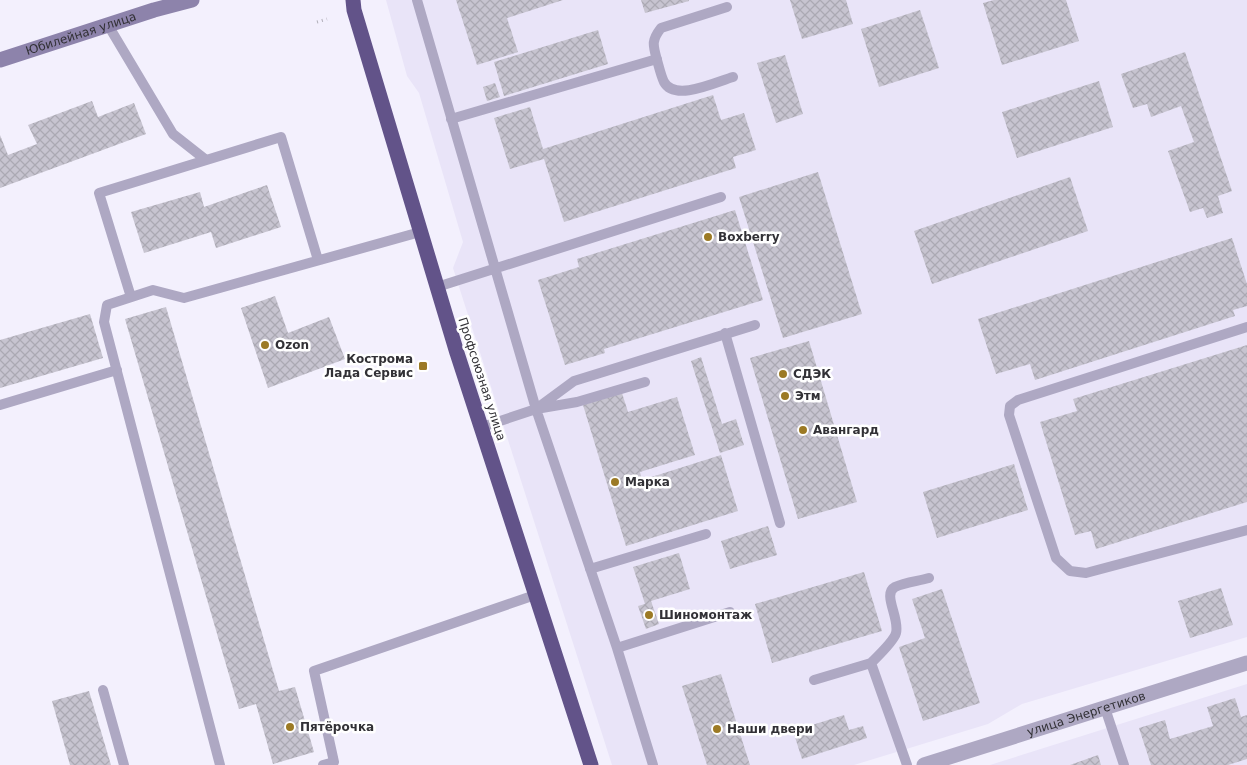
<svg xmlns="http://www.w3.org/2000/svg" width="1247" height="765" font-family="'DejaVu Sans',sans-serif">
<style>
.built{fill:#e9e4f8}
.building{fill:url(#building-cross-hatch)}
.lines{fill:none;stroke-linecap:round;stroke-linejoin:round}
.path{stroke:#b0aeb8;stroke-width:3;stroke-dasharray:1 4;stroke-linecap:butt}
.lane{stroke:#aea8c3;stroke-width:10}
.street{stroke:#aea8c3;stroke-width:15}
.secondary{stroke:#8d83ab;stroke-width:15}
.highway{stroke:#625389;stroke-width:15}
.poi-dot{fill:#9c7a25;stroke:#fff;stroke-width:2}
.labels{text-anchor:middle;stroke-width:5;stroke-linejoin:round;paint-order:stroke}
.street-label{font-size:12px;fill:#323136;stroke:#fff}
.poi-label{font-size:12px;font-weight:bold;fill:#323136;stroke:#fff;text-anchor:start}
</style>
<defs>
<pattern id="building-cross-hatch" width="8" height="8" patternUnits="userSpaceOnUse" patternTransform="scale(1.25)"><rect width="8" height="8" fill="#c7c4d0"/><path d="M0 0l8 8M0 8l8-8" fill="none" stroke="#aba9b3"/></pattern>
</defs>
<rect width="100%" height="100%" fill="#f3f0fd"/>
<path class="built" d="M386,0H1247V637L1022,704L988,724L854,765H612L453,268L463,242L419,93L407,76Z
M1247,684V765H990Z"/>
<path class="building" d="M456,0H563L507,18L518,52L477,65Z
M641,0H689V1L645,13Z
M790,0H846L853,24L802,39Z
M994,0H1066L1079,41L1002,65L983,3Z
M920,10L939,68L879,87L861,29Z
M598,30L608,64L504,96L494,62Z
M1185,52L1232,191L1218,196L1223,213L1207,218L1203,208L1190,212L1168,151L1194,142L1181,106L1151,117L1147,104L1133,108L1121,74Z
M785,55L803,114L776,123L757,63Z
M1099,81L1113,127L1017,158L1002,112Z
M495,83L500,97L487,101L483,87Z
M713,95L721,120L744,113L756,150L733,157L736,168L564,222L544,159L510,169L494,118L530,107L543,149Z
M92,101L98,117L134,103L146,134L0,188V135L8,155L37,144L28,125Z
M818,172L862,314L783,338L739,197Z
M1070,177L1088,231L932,284L914,231Z
M267,185L281,227L216,248L211,232L144,253L131,212L200,192L204,207Z
M735,210L763,300L604,349L605,353L565,365L538,280L579,267L577,259Z
M1232,238L1247,284V306L1233,310L1235,316L1035,380L1030,364L996,374L978,319Z
M275,296L288,333L329,317L345,359L268,388L241,308Z
M166,307L279,691L295,687L314,752L273,764L256,704L239,709L125,319Z
M90,314L103,358L0,388V340Z
M809,341L857,502L798,519L750,358Z
M1247,345V502L1096,549L1091,531L1075,535L1040,422L1077,411L1073,399Z
M701,357L722,424L736,419L744,445L720,453L691,361Z
M622,393L628,412L677,397L695,455L640,472L642,480L721,455L738,511L626,546L583,405Z
M1014,464L1028,510L937,538L923,492Z
M768,526L777,555L730,569L721,541Z
M679,553L690,589L651,601L659,624L646,629L638,606L645,604L633,567Z
M864,572L882,631L772,663L755,604Z
M1221,588L1233,625L1190,638L1178,601Z
M942,589L980,703L923,721L899,647L925,638L912,599Z
M721,674L750,765H707L682,686Z
M89,691L111,765H70L52,701Z
M1235,698L1241,717L1247,715V759L1228,765H1151L1139,728L1165,720L1170,739L1213,726L1207,707Z
M844,715L849,730L863,726L867,738L802,759L793,731Z
M1098,755L1101,765H1070Z"/>
<g class="lines">
<path class="path" d="M317,22L327,19"/>
<path class="lane" d="M417,0L536,409L617,648L653,765
M727,7L661,28C651,41 653,45 657,60C659,67 661,76 664,82C675,102 716,82 733,77
M108,25L173,134L206,160
M451,119L657,59
M437,287L721,197
M131,297L99,193L281,137L318,260
M1247,327L1018,400L1010,406L1009,415L1056,558L1070,571L1086,573L1247,530
M725,333L780,523
M0,405L117,370
M536,409L574,381L755,325
M482,427L536,409L577,402L645,382
M590,569L706,534
M617,648L730,612
M814,680L871,663
M103,690L124,765
M1105,708L1124,765
M220,765L104,322L107,305L153,290L184,298L420,232
M323,765L334,762L314,671L535,595
M907,765L871,663C878,656 894,641 896,633C900,618 882,594 895,587C905,582 919,581 929,578"/>
<path class="street" id="s1" d="M924,765L1247,663"/>
<path class="secondary" id="s2" d="M0,60L154,10L192,0"/>
<path class="highway" d="M353,0L354,10L457,353L591,765"/>
</g>
<g class="poi-dot">
<circle cx="708" cy="237" r="5"/>
<circle cx="265" cy="345" r="5"/>
<rect x="418" y="361" width="10" height="10" rx="2.5"/>
<circle cx="783" cy="374" r="5"/>
<circle cx="785" cy="396" r="5"/>
<circle cx="803" cy="430" r="5"/>
<circle cx="615" cy="482" r="5"/>
<circle cx="649" cy="615" r="5"/>
<circle cx="290" cy="727" r="5"/>
<circle cx="717" cy="729" r="5"/>
</g>
<g class="labels">
<g class="street-label">
<text dy="4" stroke="none"><textPath href="#s2" startOffset="85">Юбилейная улица</textPath></text>
<text transform="translate(482 379) rotate(72)" y="4">Профсоюзная улица</text>
<text dy="4" stroke="none"><textPath href="#s1" startOffset="170">улица Энергетиков</textPath></text>
</g>
<g class="poi-label">
<text x="718" y="241">Boxberry</text>
<text x="275" y="349">Ozon</text>
<text x="413" y="363" text-anchor="end">Кострома<tspan x="413" dy="14">Лада Сервис</tspan></text>
<text x="793" y="378">СДЭК</text>
<text x="795" y="400">Этм</text>
<text x="813" y="434">Авангард</text>
<text x="625" y="486">Марка</text>
<text x="659" y="619">Шиномонтаж</text>
<text x="300" y="731">Пятёрочка</text>
<text x="727" y="733">Наши двери</text>
</g>
</g>
</svg>
